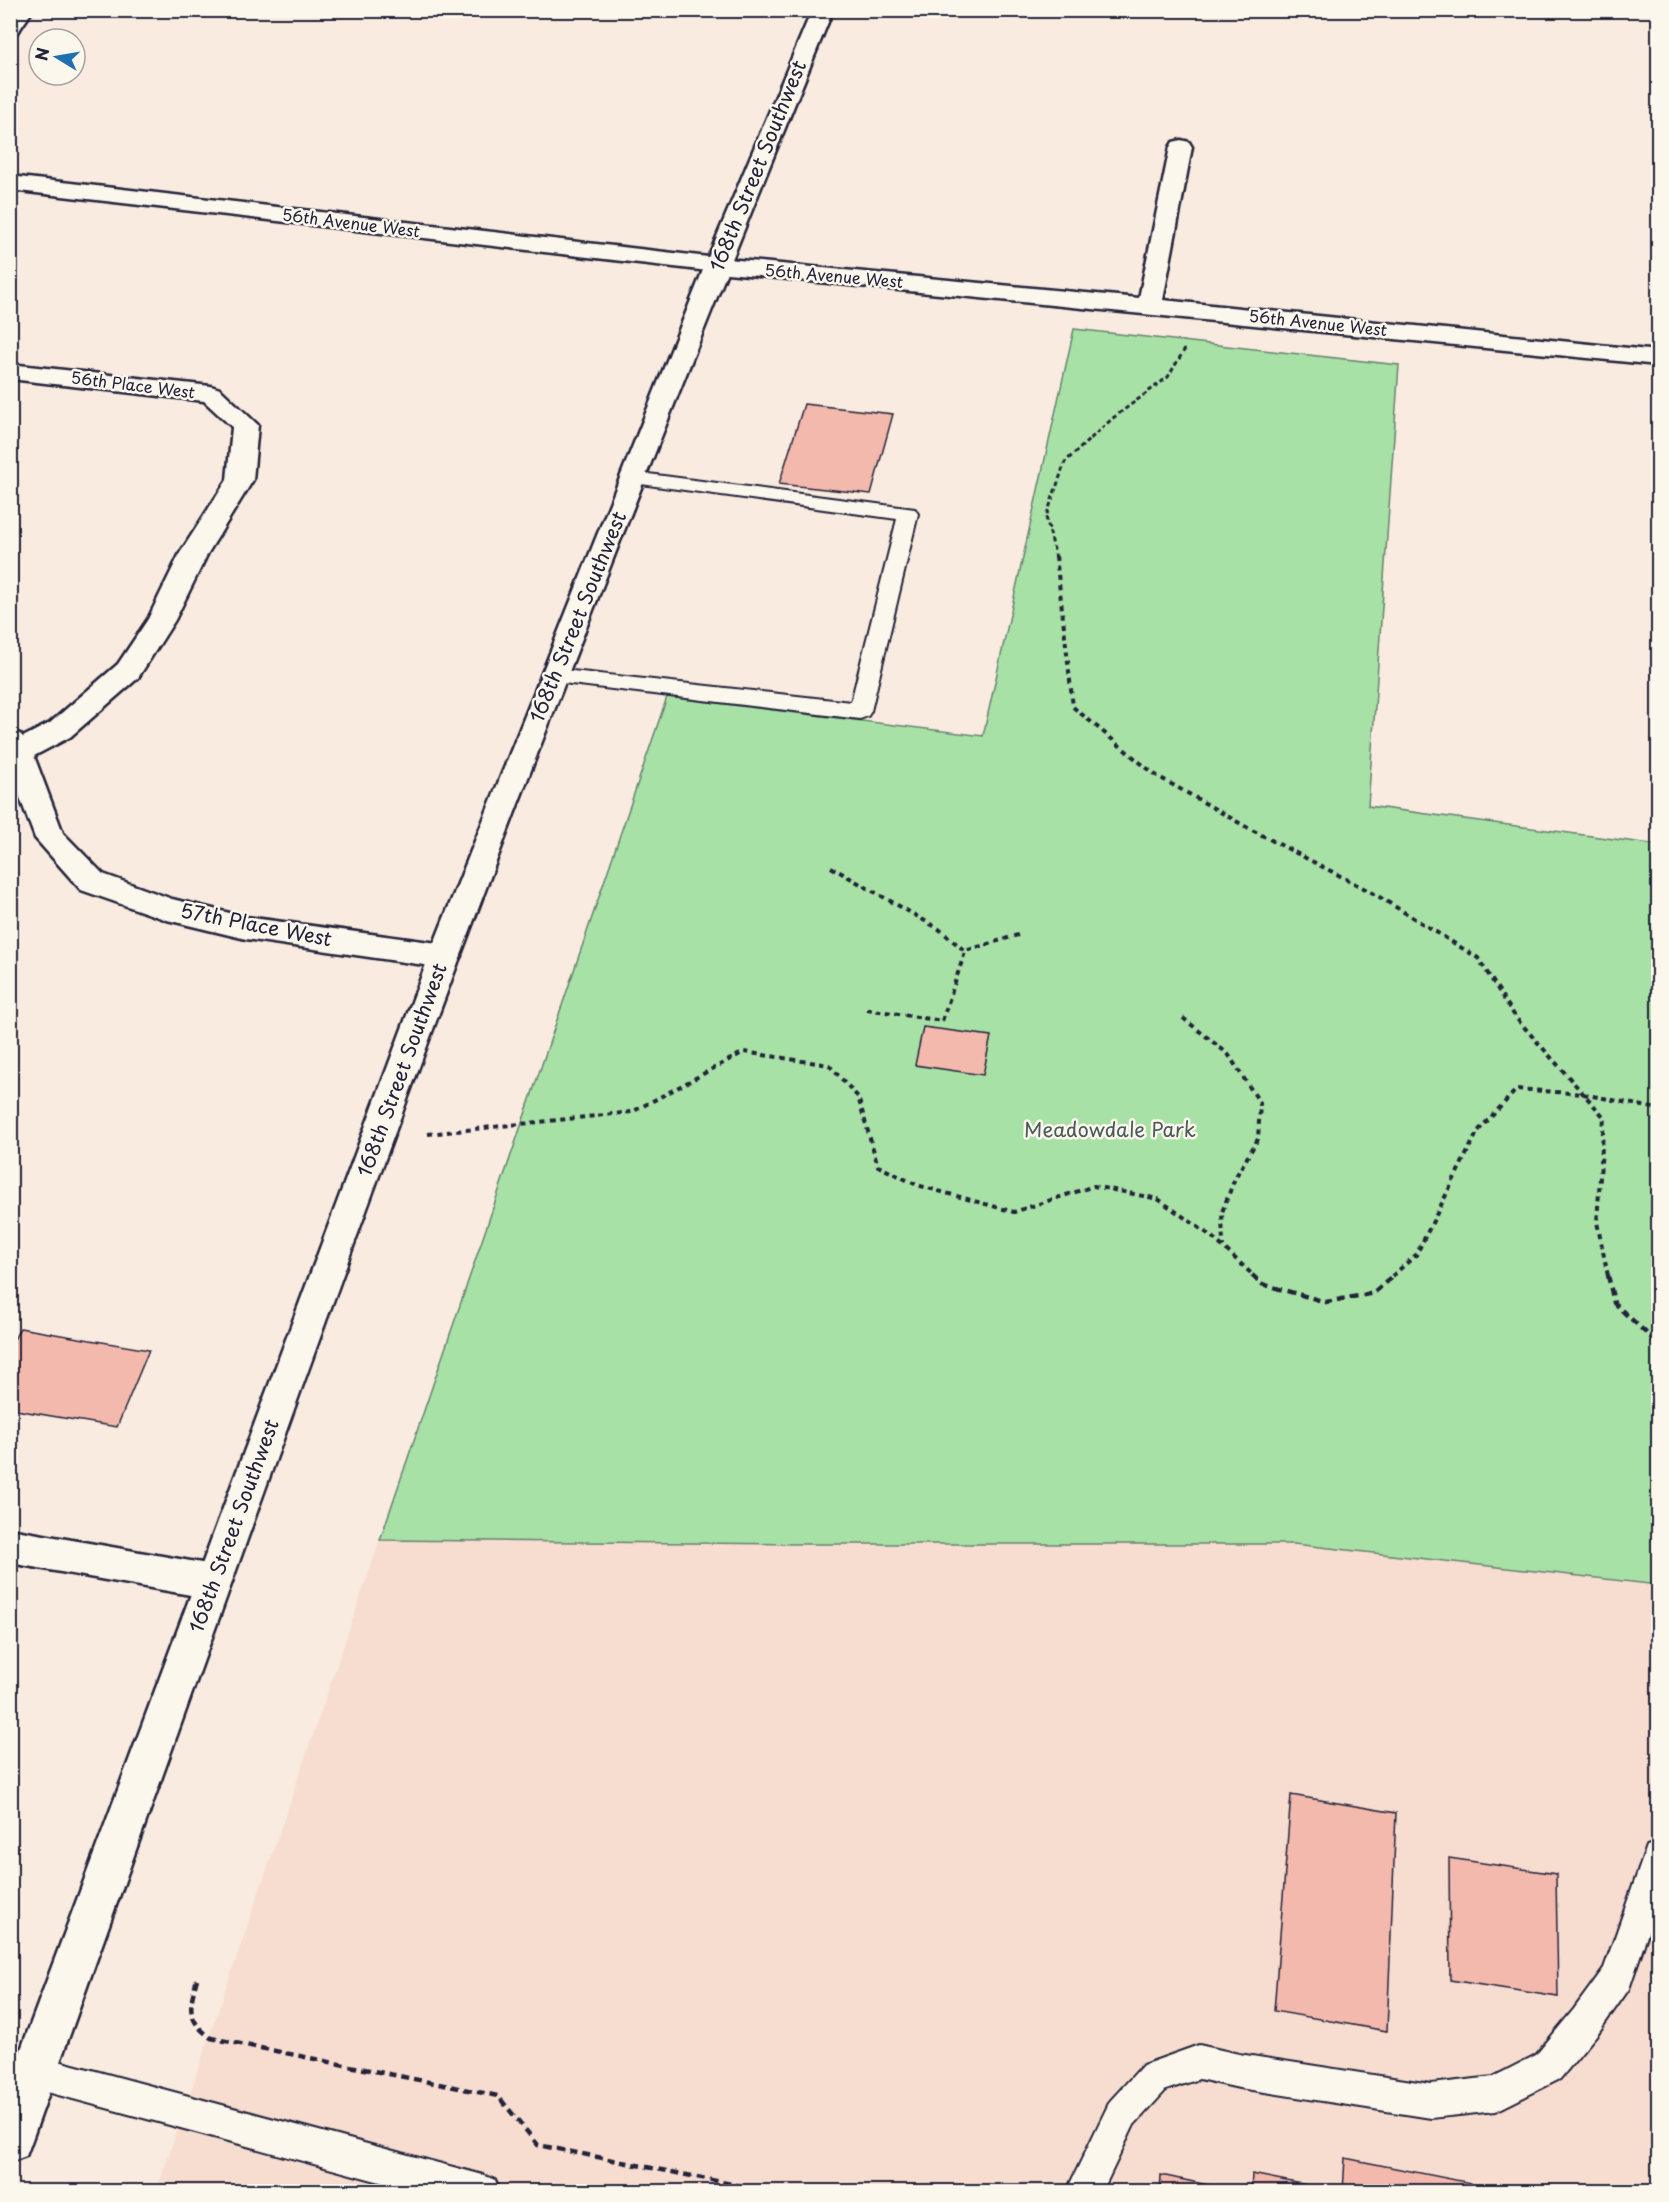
<svg xmlns="http://www.w3.org/2000/svg" width="1669" height="2202" font-family="'Playpen Sans',sans-serif">
<style>
.built{fill:#f7dcd0}
.green{fill:#a8e1a6;stroke:#658270;stroke-width:1.5}
.building{fill:#f3b9ad;stroke:#22223b;stroke-width:1.5}
.lines{fill:none;stroke-linecap:round;stroke-linejoin:round}
.service-casing{stroke:#22223b;stroke-width:4}
.minor-casing{stroke:#22223b;stroke-width:5}
.secondary-casing{stroke:#22223b;stroke-width:5}
.path-far2{stroke:#22223b;stroke-width:3;stroke-dasharray:4.5 3;stroke-linecap:butt}
.path-far1{stroke:#22223b;stroke-width:4;stroke-dasharray:5 4.5;stroke-linecap:butt}
.path{stroke:#22223b;stroke-width:4.5;stroke-dasharray:8 5;stroke-linecap:butt}
.service{fill:#fbf7ec;fill-rule:evenodd}
.minor{fill:#fbf7ec;fill-rule:evenodd}
.secondary{fill:#fbf7ec;fill-rule:evenodd}
.labels{text-anchor:middle;stroke-width:5;stroke-linejoin:round;paint-order:stroke}
.far-street-label{font-size:16px;fill:#22223b;stroke:#fbf7ec}
.street-label{font-size:20px;fill:#22223b;stroke:#fbf7ec}
.park-label{font-size:20px;fill:#4a5b5b;stroke:#fbf7ec}
</style>
<rect width="100%" height="100%" fill="#f9ebdf"/>
<filter id="ink" filterUnits="userSpaceOnUse"><feTurbulence type="fractalNoise" baseFrequency=".0167" numOctaves="2"/><feDisplacementMap in="SourceGraphic" scale="12" xChannelSelector="R" yChannelSelector="G"/><feConvolveMatrix kernelMatrix="1 2 1 2 8 2 1 2 1" color-interpolation-filters="sRGB"/></filter>
<g filter="url(#ink)">
<path class="built" d="M380,1540L803,1544H1294L1658,1585V2191L156,2192Z"/>
<path class="green" d="M1074,329L1399,365L1368,806L1658,845V1585L1294,1544H803L380,1540L667,697L983,736Z"/>
<path class="building" d="M804,404L893,414L871,494L779,484Z
M923,1027L991,1036L983,1075L915,1065Z
M20,1328L149,1350L117,1427L10,1409V1347Z
M1291,1795L1396,1813L1387,2031L1274,2011Z
M1449,1858L1556,1874L1558,1997L1450,1980Z
M1345,2158L1471,2183V2192H1343Z
M1252,2174L1342,2192H1251Z
M1161,2175L1241,2192H1160Z"/>
<g class="lines">
<defs>
<path id="service" d="M633,472L915,509L918,514L871,711L868,716L860,719L546,681L543,676L546,671L554,669L851,702L897,519L626,482L623,478L626,474Z
M1658,1842V1903L1633,1977L1629,1989L1598,2033L1560,2079L1496,2111L1431,2118L1239,2088L1199,2079L1166,2090L1134,2125L1102,2192H1066L1110,2101L1143,2065L1199,2045L1239,2054L1431,2084L1493,2077L1536,2055L1574,2009L1604,1968L1647,1846Z
M36,2055L483,2175L495,2180L500,2192H417L36,2089L24,2084L19,2072L24,2060Z"/>
<path id="minor" d="M12,10H33L18,32L10,33Z
M1181,140L1189,142L1192,147L1163,300L1658,351V365L717,272L10,190V176L717,258L1139,298L1170,147L1173,142Z
M10,364L211,386L220,389L258,425L253,480L208,553L175,620L138,678L70,737L34,756L63,833L103,874L172,899L246,917L445,944L456,948L461,956L456,964L445,968L246,939L167,920L81,890L35,838L10,771V731L20,734L23,737L50,723L118,664L148,619L180,553L227,480L232,427L204,401L10,379Z
M10,1529L213,1565L227,1570L232,1582L227,1594L213,1599L10,1563Z"/>
<path id="secondary" d="M812,10H833C705,324 579,640 460,957C313,1350 174,1745 32,2140L26,2156L10,2162V2079L429,956L705,265Z"/>
</defs>
<use href="#service" class="service-casing"/>
<use href="#minor" class="minor-casing"/>
<use href="#secondary" class="secondary-casing"/>
<path class="path-far2" d="M1056,558L1046,517L1065,462L1113,418L1168,377L1185,349"/>
<path class="path-far1" d="M1056,556L1073,707L1154,774L1250,829L1373,893L1478,958L1516,1018L1604,1117L1597,1222L1608,1276
M831,867L939,929L965,951L1018,935
M867,1009L942,1021L965,952
M1183,1018L1228,1054L1260,1103L1258,1139L1235,1178L1222,1212L1223,1246
M428,1134L632,1112L744,1052L829,1065L858,1097L878,1166L917,1185L1014,1212L1094,1186L1158,1199L1211,1236L1254,1276
M1392,1276L1416,1255L1478,1131L1517,1089L1583,1094L1658,1109"/>
<path class="path" d="M1252,1275L1262,1284L1326,1302L1374,1293L1394,1275
M1608,1275L1614,1303L1658,1344
M197,1979C189,2007 186,2019 211,2038L498,2096L538,2145L771,2192"/>
<use href="#service" class="service"/>
<use href="#minor" class="minor"/>
<use href="#secondary" class="secondary"/>
</g>
</g>
<g class="labels">
<g class="far-street-label">
<text transform="translate(351 223) rotate(7)" y="6">56th Avenue West</text>
<text transform="translate(834 276) rotate(5)" y="6">56th Avenue West</text>
<text transform="translate(1318 323) rotate(6)" y="6">56th Avenue West</text>
<text transform="translate(133 385) rotate(7)" y="6">56th Place West</text>
</g>
<g class="street-label">
<text transform="translate(758 166) rotate(-68)" y="7">168th Street Southwest</text>
<text transform="translate(578 617) rotate(-68)" y="7">168th Street Southwest</text>
<text transform="translate(256 925) rotate(11)" y="7">57th Place West</text>
<text transform="translate(402 1070) rotate(-70)" y="7">168th Street Southwest</text>
<text transform="translate(234 1526) rotate(-70)" y="7">168th Street Southwest</text>
</g>
<g class="park-label">
<text x="1110" y="1137">Meadowdale Park</text>
</g>
</g>
<rect width="1669" height="2202" fill="none" stroke="#fbf7ec" stroke-width="36"/>
<rect x="18" y="18" width="1633" height="2166" fill="none" stroke="#22223b" stroke-width="2" filter="url(#ink)"/>
<g transform="translate(57 57) rotate(281)"><circle r="28" fill="#fbf7ec" stroke="#a4a2a5" stroke-width="1.5"/>
<path d="M0-4.5L10 22L0 15L-10 22Z" fill="#1f6fb2"/>
<text y="-9" font-size="16" font-weight="bold" text-anchor="middle" fill="#22223b">N</text>
</g>
</svg>
